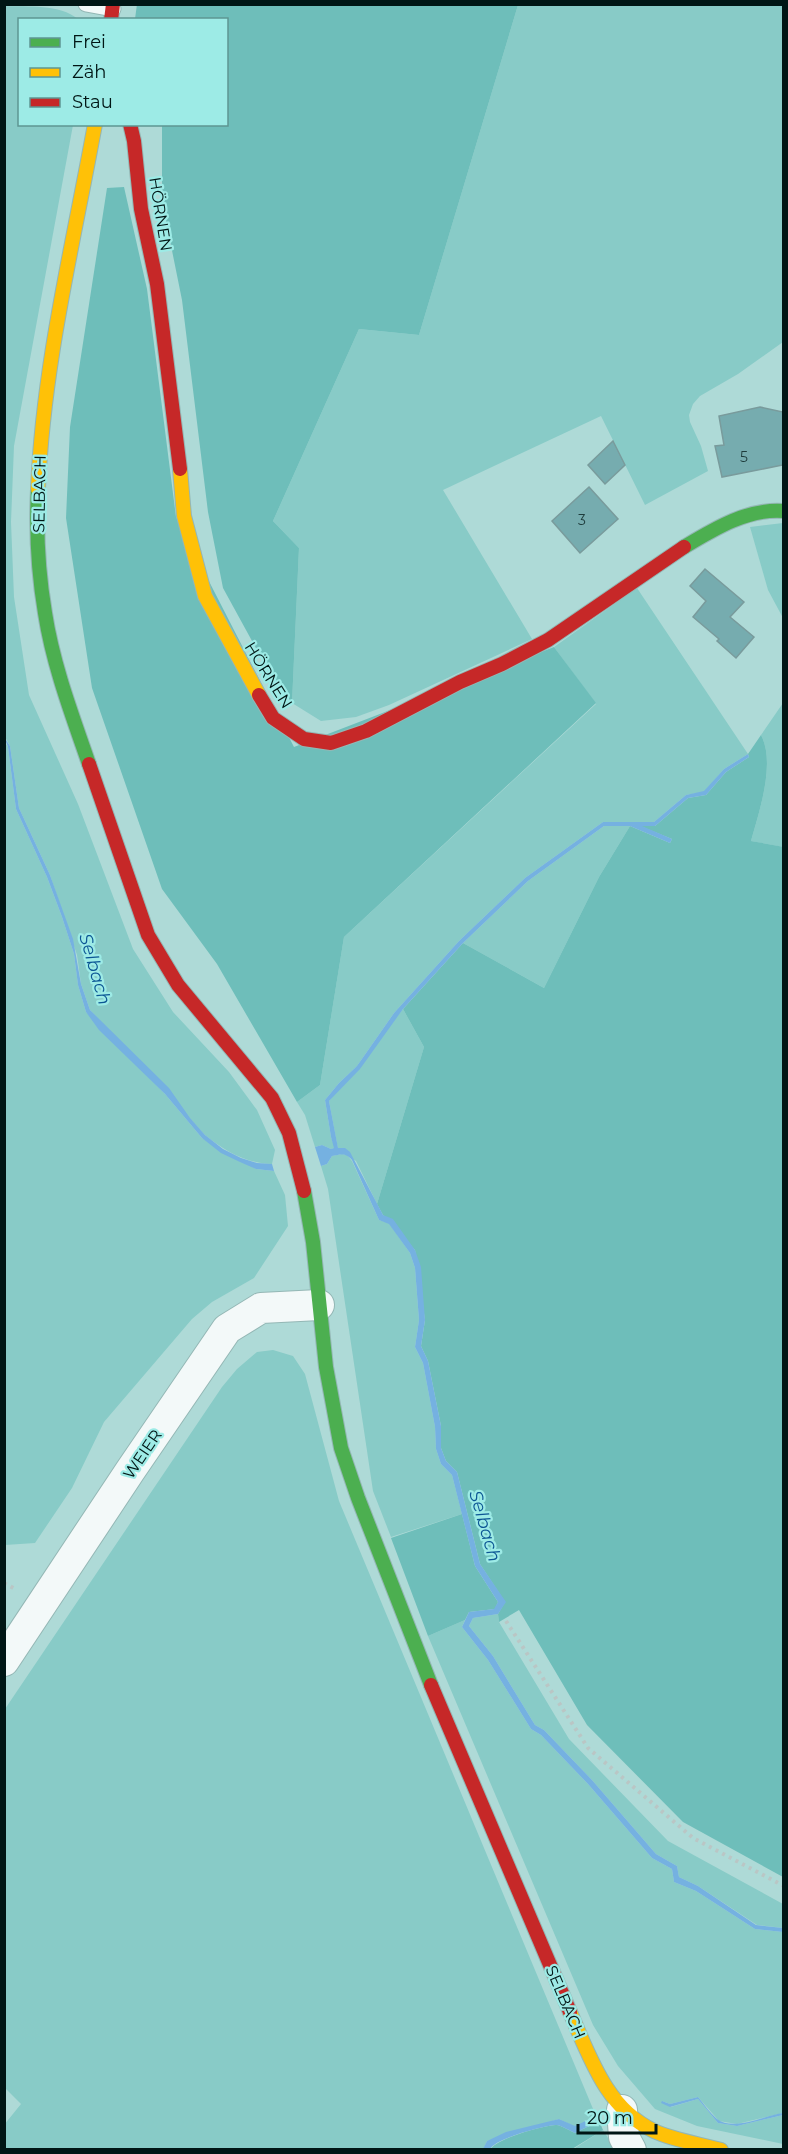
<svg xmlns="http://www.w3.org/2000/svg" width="788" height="2154" font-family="Montserrat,sans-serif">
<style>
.green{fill:#88cbc7}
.forest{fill:#6ebeba}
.water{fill:#75b1e1}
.building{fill:#76acaf;stroke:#799b9c;stroke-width:1.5}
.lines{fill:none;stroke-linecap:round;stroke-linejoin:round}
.lane-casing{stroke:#94b7b5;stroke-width:17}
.street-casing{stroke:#94b7b5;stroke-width:32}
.fast-casing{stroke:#94b7b5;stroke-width:16}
.slow-casing{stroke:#94b7b5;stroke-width:16}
.jam-casing{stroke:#94b7b5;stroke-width:16}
.path{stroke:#bac6c5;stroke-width:4;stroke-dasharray:3 4.5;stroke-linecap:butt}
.lane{stroke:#f3f9f9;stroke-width:15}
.street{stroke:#f3f9f9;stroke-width:30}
.fast{stroke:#4caf50;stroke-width:14}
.slow{stroke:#ffc107;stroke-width:14}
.jam{stroke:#c62828;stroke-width:14}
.labels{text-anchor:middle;stroke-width:4.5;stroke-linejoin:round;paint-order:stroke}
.number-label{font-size:14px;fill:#1e3c3c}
.street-label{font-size:16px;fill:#001615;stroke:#9debe6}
.water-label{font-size:18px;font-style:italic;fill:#0c5694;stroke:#9debe6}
</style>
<rect width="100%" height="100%" fill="#aedad7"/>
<path class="green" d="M518,5H783V342L738,374L700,396L693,404L689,415L690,422L701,446L708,471L645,505L601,416L443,490L532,639L389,705L356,717L321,721L292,703L299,548L273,521L359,329L419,335Z
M5,6C27,7 60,4 78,19L20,20V124L73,125L14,446L11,522L14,597L29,695L78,804L133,949L173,1012L229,1072L257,1110L275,1150L272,1164C245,1163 225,1151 205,1135L90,1010L81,984L77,955L50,875L19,808L10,746L5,737Z
M783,523V618L768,590L750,527Z
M637,588L748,754L724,769L704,792L686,795L654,822H603L525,878L459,941L394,1013L357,1066L339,1083L325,1100L331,1137L335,1148L331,1149L322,1145L315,1147L305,1115L297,1102L320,1085L344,937L596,704L554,647Z
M783,703V847L751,841C759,812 776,763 761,735Z
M4,741L8,747L16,809L47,877L62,917L74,954L78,985L86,1012L165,1094L202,1138L256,1169L274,1171L285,1195L288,1226L254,1278L212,1302L192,1319L104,1422L72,1488L35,1543L5,1545Z
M604,826H630L599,877L544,988L463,943L528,881Z
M403,1009L424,1047L377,1204L356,1161L338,1149L329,1101Z
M342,1154L347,1155L352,1161L379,1220L389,1223L410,1253L415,1268L419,1320L415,1347L423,1363L435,1427L436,1449L441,1464L452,1475L462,1514L391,1537L373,1491L328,1189L321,1166L327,1164L332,1156Z
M273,1350L293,1356L305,1374L339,1501L596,2116L575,2127L559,2119L487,2141L483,2150L5,2149L4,2125L21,2104L4,2087L5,1709L222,1387L237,1369L257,1352Z
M498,1614L499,1622L569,1739L668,1841L783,1904V1928L757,1925L698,1886L679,1877L677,1866L656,1854L592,1780L544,1730L535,1725L493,1656L469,1626L473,1618Z
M465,1620L462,1627L488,1660L531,1729L541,1735L588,1784L652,1858L672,1869L674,1882L696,1891L755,1929L783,1932V2113L737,2124L719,2121L698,2097L670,2104L662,2101L671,2107L698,2099L718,2123L737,2126L783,2115V2144L697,2126L655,2109L618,2066L593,2025L428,1636Z
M603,2130L615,2149L572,2150Z"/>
<path class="forest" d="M137,4L518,5L419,335L359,329L273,521L299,548L292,703L269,672L223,588L208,512L182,300L162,201V125L226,124V20L135,19Z
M124,187L147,289L176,517L294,747L554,647L596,703L344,937L320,1085L297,1102L217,964L162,889L92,688L66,518L70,427L107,188Z
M761,735C776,763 759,812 751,841L784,847L783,1877L683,1822L587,1725L519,1610L499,1622L498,1614L505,1602L480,1564L457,1472L446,1461L441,1448V1426L428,1361L421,1346L425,1320L415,1250L383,1215L377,1204L424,1047L403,1009L463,943L544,988L599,877L630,826L670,843L672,839L640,826H655L688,798L706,795L726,772L749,757L748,754Z
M462,1514L475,1566L498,1602L495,1609L469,1612L465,1620L428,1636L391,1538Z
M599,2121L603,2130L572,2149L490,2150C494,2139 545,2125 557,2125C563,2126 570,2131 575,2133Z"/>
<path class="water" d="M4,737L10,746L19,808L50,875L73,939L81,984L90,1010L169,1088L190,1118L205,1135L223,1149L241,1158L257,1163L272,1164L274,1171L256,1169L240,1162L221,1153L202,1138L165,1094L99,1030L86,1012L78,985L74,954L62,917L47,877L16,809L8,747Z
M748,754L749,757L726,772L706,795L688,798L655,826H642L672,839L670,843L630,826H604L528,881L463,943L403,1009L360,1069L329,1101L338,1148H345L350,1152L383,1215L393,1219L415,1250L421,1267L425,1320L421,1346L428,1361L441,1426V1448L446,1461L457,1472L480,1564L506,1602L498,1614L473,1618L469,1626L493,1656L535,1725L544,1730L592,1780L656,1854L677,1866L679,1877L698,1886L756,1925L783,1928V1932L755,1929L696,1891L674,1882L672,1869L652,1858L588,1784L541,1735L531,1729L488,1660L462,1627L469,1612L494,1609L498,1602L475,1566L452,1475L441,1464L436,1449L435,1427L423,1363L415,1347L419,1320L415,1268L410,1253L389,1224L379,1220L352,1160C346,1153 342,1154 332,1156L327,1164L321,1166L315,1147L322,1145L331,1149L334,1148L331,1137L325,1100L339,1083L357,1066L394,1013L459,941L525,878L603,822H654L686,795L704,791L724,769Z
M698,2097C704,2104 710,2113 717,2119C733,2132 766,2115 783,2113V2115L737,2126L718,2123L698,2099L670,2107L661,2103L662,2101L670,2104Z
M596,2116L599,2121L575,2133C570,2131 563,2126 557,2125C545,2125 494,2139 490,2149H483L487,2141L506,2132L559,2119L575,2126Z"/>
<path class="building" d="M760,407L783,412V465L722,477L715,446L724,445L719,416Z
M613,441L625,465L605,484L588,465Z
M589,487L618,519L580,553L552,521Z
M705,569L744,602L730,617L754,637L736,658L717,641L719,639L693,617L706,601L690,586Z"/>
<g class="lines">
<defs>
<path id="lane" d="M86,4L113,9"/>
<path id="street" d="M4,1661L130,1471L227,1329L261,1308L319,1305
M622,2110L624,2137L631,2150"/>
<path id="fast" d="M38,489C36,530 38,572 45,613C53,665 72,715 89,764
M684,547C714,529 748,508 784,511
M304,1191L313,1242L326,1367L341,1448L358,1498L431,1685"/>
<path id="slow" d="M180,469L184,516L205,596L259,695
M38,489C43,366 73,245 95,124
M570,2012C590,2057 606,2108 654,2131C673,2140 700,2144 721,2150"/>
<path id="jam" d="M111,20L113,4
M130,124L134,141L141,209L157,284L180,469
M259,695L273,718L304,739L331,743L366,731L460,682L502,664L548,640L684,547
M89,764L148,935L178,985L272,1098L289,1133L304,1191
M431,1685L570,2012"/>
</defs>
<use href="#lane" class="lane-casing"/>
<use href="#street" class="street-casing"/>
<use href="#fast" class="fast-casing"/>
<use href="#slow" class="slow-casing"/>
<use href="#jam" class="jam-casing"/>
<path class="path" d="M4,1583L17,1590
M506,1621L588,1748L693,1838L784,1886"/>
<use href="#lane" class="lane"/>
<use href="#street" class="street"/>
<use href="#fast" class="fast"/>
<use href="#slow" class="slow"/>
<use href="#jam" class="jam"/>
</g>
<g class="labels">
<g class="number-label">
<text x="744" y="462">5</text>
<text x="582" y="525">3</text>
</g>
<g class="street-label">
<text transform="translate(161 214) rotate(81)" y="6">HÖRNEN</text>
<text transform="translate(39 494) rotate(-89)" y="6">SELBACH</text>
<text transform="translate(269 675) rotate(58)" y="6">HÖRNEN</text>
<text transform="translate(142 1454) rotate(-56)" y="6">WEIER</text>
<text transform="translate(566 2002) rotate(67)" y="6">SELBACH</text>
</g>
<g class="water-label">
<text transform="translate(95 969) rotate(74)" y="6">Selbach</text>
<text transform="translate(485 1526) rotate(74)" y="6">Selbach</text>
</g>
</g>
<rect width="788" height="2154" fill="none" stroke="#001615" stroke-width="12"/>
<rect x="18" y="18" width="210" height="108" fill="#9debe6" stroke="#5e9692" stroke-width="1.5"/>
<rect x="30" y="38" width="30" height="9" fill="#4caf50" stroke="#5e9692" stroke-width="1.5"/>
<text x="72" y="48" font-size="18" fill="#001615">Frei</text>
<rect x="30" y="68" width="30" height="9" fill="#ffc107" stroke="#5e9692" stroke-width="1.5"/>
<text x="72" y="78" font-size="18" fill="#001615">Zäh</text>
<rect x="30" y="98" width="30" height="9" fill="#c62828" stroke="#5e9692" stroke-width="1.5"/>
<text x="72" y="108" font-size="18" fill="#001615">Stau</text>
<path d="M578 2124v9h78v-9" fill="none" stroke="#001615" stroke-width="3"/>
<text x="587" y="2124" font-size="18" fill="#001615" stroke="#9debe6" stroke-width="4.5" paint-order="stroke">20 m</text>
</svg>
